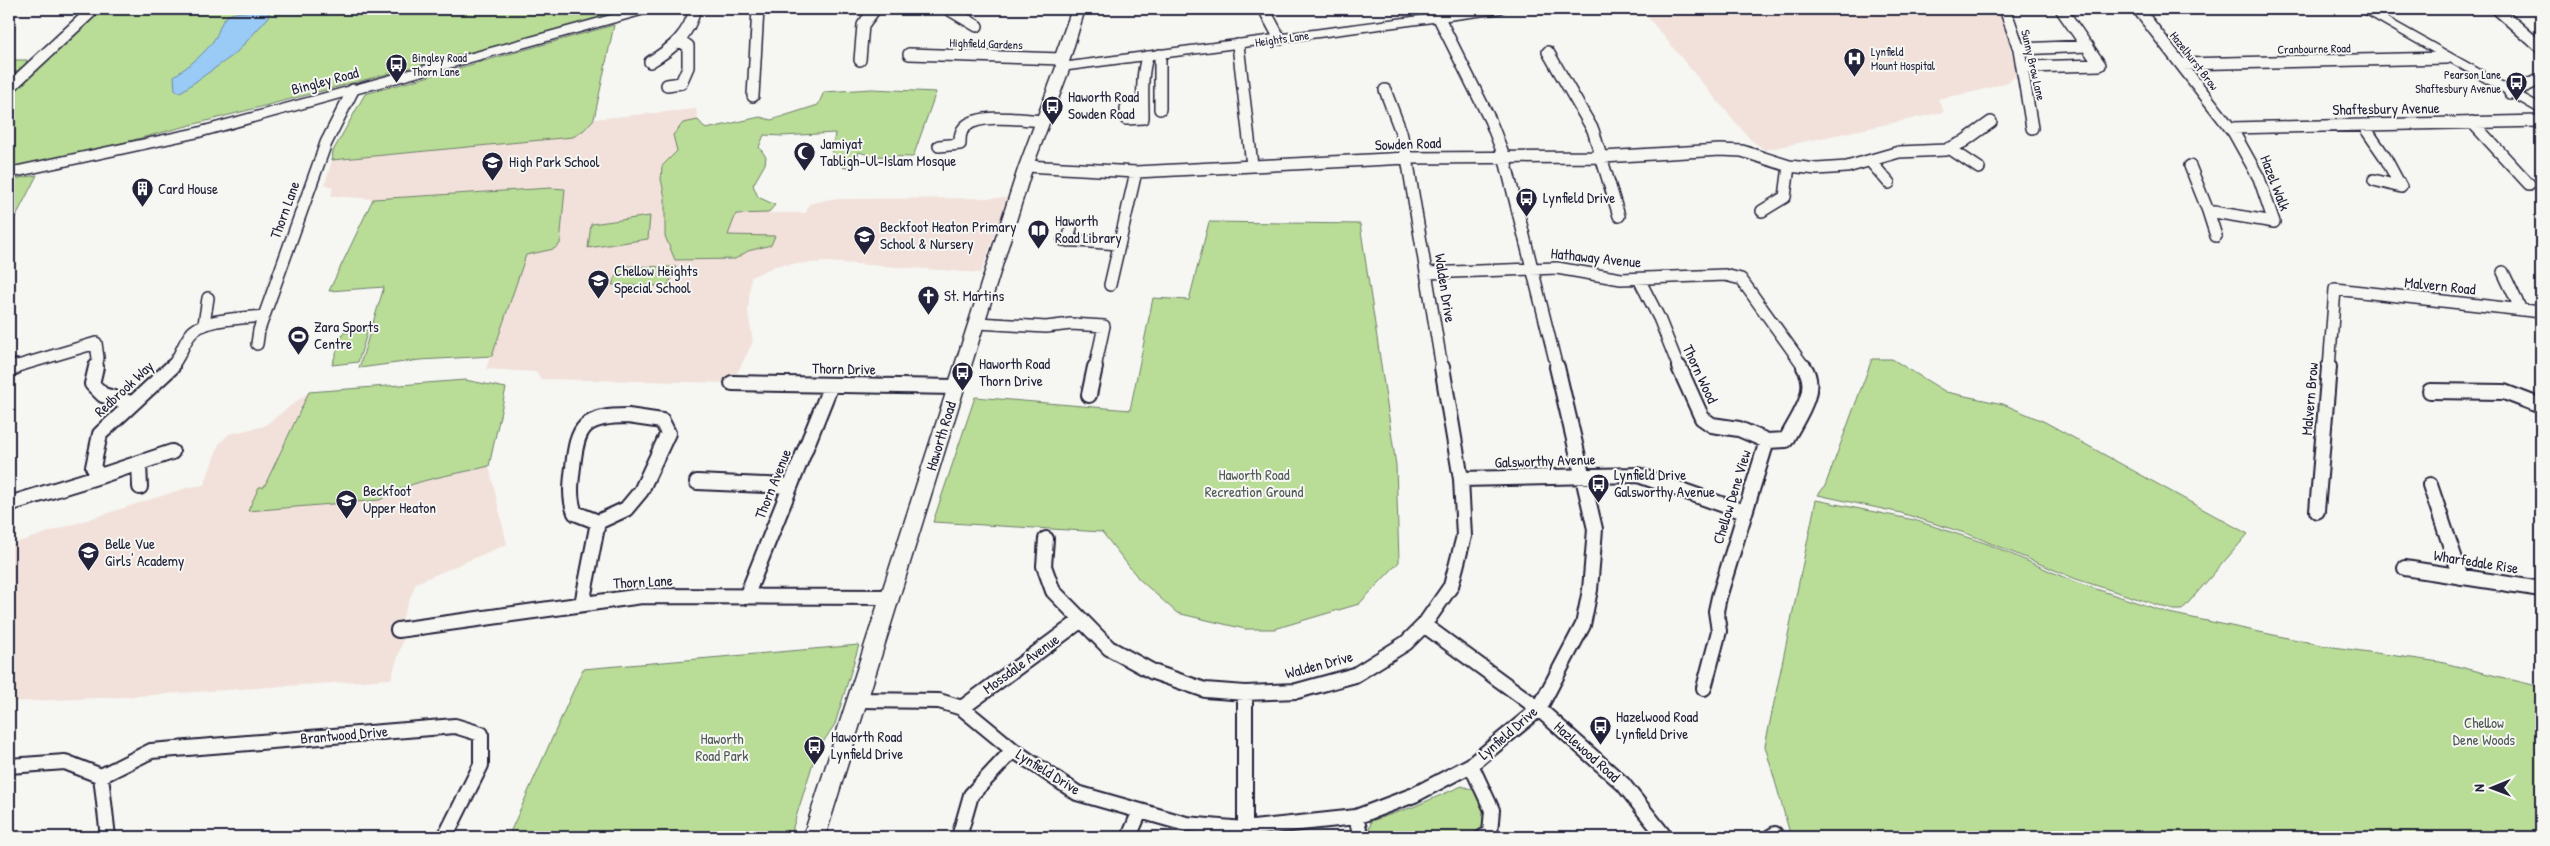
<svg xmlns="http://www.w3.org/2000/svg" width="2550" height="846" font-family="'Patrick Hand',sans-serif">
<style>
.built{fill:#f2e1da}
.green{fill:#b9dc97;stroke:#6e7f69}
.water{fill:#99cbf6;stroke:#6987ab}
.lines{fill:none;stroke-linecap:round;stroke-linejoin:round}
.street-far1-casing{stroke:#22223b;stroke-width:14}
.street-casing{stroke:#22223b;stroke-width:18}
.secondary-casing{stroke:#22223b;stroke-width:3}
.street-far1{stroke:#f6f6f2;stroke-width:11}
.street{stroke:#f6f6f2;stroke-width:14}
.secondary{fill:#f6f6f2;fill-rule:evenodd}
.labels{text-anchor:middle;stroke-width:4;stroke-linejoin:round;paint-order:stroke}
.far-street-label{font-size:12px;fill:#22223b;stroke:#f6f6f2}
.far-poi-label{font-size:12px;fill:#22223b;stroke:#f6f6f2;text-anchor:start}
.street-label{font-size:15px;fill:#22223b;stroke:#f6f6f2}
.poi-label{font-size:15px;fill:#22223b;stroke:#f6f6f2;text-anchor:start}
.park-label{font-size:15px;fill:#4f5a57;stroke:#f6f6f2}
</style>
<rect width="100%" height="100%" fill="#f6f6f2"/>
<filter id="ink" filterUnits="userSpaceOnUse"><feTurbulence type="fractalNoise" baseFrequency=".02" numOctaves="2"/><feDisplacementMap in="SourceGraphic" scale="10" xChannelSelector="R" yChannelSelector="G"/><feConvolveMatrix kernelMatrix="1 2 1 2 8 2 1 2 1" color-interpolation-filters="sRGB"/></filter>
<g filter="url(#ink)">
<path class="built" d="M1641,9H1999L2005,25L2017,75L2008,82L1978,91L1938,99L1944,112L1765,150L1751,140L1708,90Z
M696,109L698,120L683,123L677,151L661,179L665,198V236L735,259L748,251L771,245L774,236H727L736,213H806L809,204L830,199L1007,198L981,273L828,262L778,265L751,277L748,312L753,342L732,383L541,379L536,372L486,369L526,255L554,249L551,188L373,199L331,196L333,188L325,184L332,160L499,144L585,130L594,119Z
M465,380L506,388L489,466L507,544L416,583L395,637H404L391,679L121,697L9,702V545L189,487L204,485L219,444L229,434L264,426L309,392Z"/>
<path class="green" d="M103,9H637L68,157L9,168V60H27L20,85Z
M614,25L594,119L584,130L573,137L332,160L333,151L365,94Z
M872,89L936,92L913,157L872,156L859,152L855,165L844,168L832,154L835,133L782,136L764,135L759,147L766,157L765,164L753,185L758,197L775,205L768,213L736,214L728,235L775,236L771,245L748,251L735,259L675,260L665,236V198L661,179L662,166L677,151L673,135L683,123L698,120L706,129L760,117L771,120L818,105L824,92Z
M37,175L9,230V180Z
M551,188L565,189L560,244L554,249L526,255L492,356L420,360L359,368L384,287L329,291L373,199Z
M650,216L648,239L588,248L591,224Z
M1209,222L1360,224L1396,465L1399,562L1359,604L1274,629H1245L1177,613L1139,579L1102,532L933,522L975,397L1130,410L1153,298L1189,300Z
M620,266L676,267L668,286L612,285Z
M368,330L358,362L332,365L343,333Z
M1872,359H1892L1946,392L2003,404L2045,422L2248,534L2182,610H2173L2076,579L1971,535L1901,513L1818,495L1825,486Z
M465,380L506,388L489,466C452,476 413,478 380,500L248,511L259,487H264L309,392Z
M1816,500L1914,520L1988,544L2075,582L2169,613L2326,646L2440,662L2541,687V837H1791L1765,746Z
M859,645L835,724L816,753L793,827V837H508L583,669Z
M1462,786L1476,791L1487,812L1485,829L1469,837H1368L1371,821L1413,807Z"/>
<path class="water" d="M256,10L269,12L268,18L235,54L185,89L180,92L175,90L174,76C188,67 207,52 215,38C220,31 220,20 229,15C237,11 247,13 256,10Z"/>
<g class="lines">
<defs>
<path id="street-far1" d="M948,9L977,26
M1264,9L1280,39
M2005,9L2019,49L2032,128
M2138,9L2234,133L2259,178L2274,222L2208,211L2216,236
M2497,9L2541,48
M1439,18L1490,120L1504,156L1557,368
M1238,45L1252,165
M2019,49L2088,46
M1548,52L1593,130L1619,216
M909,54L1061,59
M1160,55V109
M860,60L863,25L875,9
M650,62C672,49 689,35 695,9
M2181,64L2447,58
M2022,67L2100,65L2061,9
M667,85L681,83L688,67V46L680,41
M9,88L94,9
M1385,90L1401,132L1407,158L1442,368
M2510,93L2541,79
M753,96L758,9
M1143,108H1126V119L1143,118C1143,97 1141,77 1147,57
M2472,122L2529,184
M2363,125L2385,157L2401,187L2374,180
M2231,128L2541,121
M939,146L960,144C960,137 960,131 966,126C981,113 1024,120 1043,121
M1949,148L1979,168
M1870,161L1889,183
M1026,166L1136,172L1407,158L1603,157L1720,150L1742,151L1789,166L1817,169L1847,167L1899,152L1946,150L1963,142L1991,122
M2190,166L2208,211
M1762,211L1785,197L1789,166
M1063,240L1119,244
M1068,241L1071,228
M2503,272L2521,310
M1426,273L1557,268L1621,279L1725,275L1741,279L1805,368
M1639,279L1659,318L1679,368
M1110,285L1136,172
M978,323L1046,327L1071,324L1104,326L1095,368
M204,324L208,298
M257,344L259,330L326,143L353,90
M11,368L96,343L98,358L96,368
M170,368C180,359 182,345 190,335C201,318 245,318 264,316
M2329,368L2335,289L2541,312"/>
<path id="street" d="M96,367L92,384L103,395L131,403
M172,367L100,434L93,467L100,476L172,452
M1679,367L1702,418L1712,425L1739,429L1767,441L1786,440C1797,418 1820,390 1804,367
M9,369L15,367
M732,383L956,387
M2430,391L2504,392L2541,406
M1089,395L1095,367
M628,416L662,421L668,433L641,491L626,509L598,522L575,513C569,498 571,483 573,467C577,426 584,416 628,416Z
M139,463L140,487
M1461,479L1638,475L1744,512
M697,482L789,486
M2430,485L2461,577
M9,504L100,476
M2317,511L2329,367
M1046,539L1044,566L1053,591L1109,648L1153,672L1205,690L1245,693L1297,691L1355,675L1406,643L1424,625L1451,586L1464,536L1461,479L1442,367
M2405,568L2541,589
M746,597L831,385
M582,604L598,522
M1424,625L1539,709L1623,784L1665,837
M398,630L642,596L891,597
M1704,688L1719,631L1716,611L1719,597L1767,441
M1245,693V835
M857,700L939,701L962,708L1013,750L1077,793L1186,824L1244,829L1356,817L1414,795L1471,765L1539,709L1583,625L1590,590L1595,529L1557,367
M962,708L1080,621
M1471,765L1492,810L1490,833L1483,837
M9,766L65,762L101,776L108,837
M101,776L151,751L455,726L481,734V765L445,837
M1356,817L1361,837
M959,837L971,795L1013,750
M1129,837L1140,811
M1770,837L1775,834"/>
<path id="secondary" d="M633,9H654L652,12L199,137L9,178V168L197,128Z
M1072,9H1085L1069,62L1473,9H1508L1501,13L1069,70L1033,166L825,837H803L1019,166L1056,67L1054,59Z
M2357,9H2372L2541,104V114Z"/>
</defs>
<use href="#street-far1" class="street-far1-casing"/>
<use href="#street" class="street-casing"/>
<use href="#secondary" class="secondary-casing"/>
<use href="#street-far1" class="street-far1"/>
<use href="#street" class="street"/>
<use href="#secondary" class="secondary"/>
</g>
</g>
<defs>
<symbol id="hospital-pin" viewBox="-11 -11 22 30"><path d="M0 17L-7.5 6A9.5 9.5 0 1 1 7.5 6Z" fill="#22223b" stroke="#f6f6f2"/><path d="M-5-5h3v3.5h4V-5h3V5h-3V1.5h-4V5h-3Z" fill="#fff"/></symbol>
<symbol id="bus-pin" viewBox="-11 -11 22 30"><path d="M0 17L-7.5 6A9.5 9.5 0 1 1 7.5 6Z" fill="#22223b" stroke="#f6f6f2"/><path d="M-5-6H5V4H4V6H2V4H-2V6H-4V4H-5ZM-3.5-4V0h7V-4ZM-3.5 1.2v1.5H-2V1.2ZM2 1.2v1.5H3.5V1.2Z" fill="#fff"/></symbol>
<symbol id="mosque-pin" viewBox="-11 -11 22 30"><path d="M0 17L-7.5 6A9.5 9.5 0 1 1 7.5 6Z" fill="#22223b" stroke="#f6f6f2"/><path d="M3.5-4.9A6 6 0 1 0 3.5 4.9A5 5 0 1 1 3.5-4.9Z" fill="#fff"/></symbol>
<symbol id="school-pin" viewBox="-11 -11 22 30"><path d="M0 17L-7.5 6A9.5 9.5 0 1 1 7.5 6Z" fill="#22223b" stroke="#f6f6f2"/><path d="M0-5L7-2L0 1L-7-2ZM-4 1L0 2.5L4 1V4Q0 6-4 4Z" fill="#fff"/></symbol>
<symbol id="building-pin" viewBox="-11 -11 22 30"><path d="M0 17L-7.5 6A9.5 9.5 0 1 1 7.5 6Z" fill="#22223b" stroke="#f6f6f2"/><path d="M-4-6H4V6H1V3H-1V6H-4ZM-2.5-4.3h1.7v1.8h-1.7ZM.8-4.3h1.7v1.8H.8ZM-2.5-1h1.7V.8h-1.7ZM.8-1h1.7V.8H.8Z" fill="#fff"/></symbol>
<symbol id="library-pin" viewBox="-11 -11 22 30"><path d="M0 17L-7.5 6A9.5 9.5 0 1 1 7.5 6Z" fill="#22223b" stroke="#f6f6f2"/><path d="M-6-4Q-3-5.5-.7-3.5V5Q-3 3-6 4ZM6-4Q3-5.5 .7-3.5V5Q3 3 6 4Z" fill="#fff"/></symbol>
<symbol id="church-pin" viewBox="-11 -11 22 30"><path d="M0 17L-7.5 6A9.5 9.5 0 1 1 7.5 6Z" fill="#22223b" stroke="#f6f6f2"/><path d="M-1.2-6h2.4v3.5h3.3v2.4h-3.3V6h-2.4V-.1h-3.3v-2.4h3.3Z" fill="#fff"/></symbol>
<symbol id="stadium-pin" viewBox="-11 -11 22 30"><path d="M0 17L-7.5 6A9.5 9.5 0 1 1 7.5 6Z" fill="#22223b" stroke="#f6f6f2"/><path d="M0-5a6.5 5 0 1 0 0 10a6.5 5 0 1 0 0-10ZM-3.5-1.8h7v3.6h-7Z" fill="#fff"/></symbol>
</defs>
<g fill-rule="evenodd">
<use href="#hospital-pin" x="1842" y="46" width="25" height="34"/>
<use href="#bus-pin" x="384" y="52" width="25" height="34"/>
<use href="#bus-pin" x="2504" y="70" width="25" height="34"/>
<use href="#bus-pin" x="1040" y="94" width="25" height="34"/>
<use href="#mosque-pin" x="792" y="140" width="25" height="34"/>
<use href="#school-pin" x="480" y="150" width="25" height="34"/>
<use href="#building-pin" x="130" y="176" width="25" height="34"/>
<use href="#bus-pin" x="1514" y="186" width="25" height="34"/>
<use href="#library-pin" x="1026" y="218" width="25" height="34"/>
<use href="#school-pin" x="852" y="224" width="25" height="34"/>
<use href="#school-pin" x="586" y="268" width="25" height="34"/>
<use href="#church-pin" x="916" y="284" width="25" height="34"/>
<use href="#stadium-pin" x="286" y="324" width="25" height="34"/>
<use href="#bus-pin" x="950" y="360" width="25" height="34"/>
<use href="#bus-pin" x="1586" y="472" width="25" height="34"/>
<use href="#school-pin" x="334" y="488" width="25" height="34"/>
<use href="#school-pin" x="76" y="540" width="25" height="34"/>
<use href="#bus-pin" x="1588" y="714" width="25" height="34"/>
<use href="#bus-pin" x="802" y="734" width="25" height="34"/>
</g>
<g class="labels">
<g class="far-street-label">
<text transform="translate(1282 39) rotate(-8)" y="4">Heights Lane</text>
<text transform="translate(986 44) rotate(2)" y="4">Highfield Gardens</text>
<text transform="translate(2314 49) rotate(-1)" y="4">Cranbourne Road</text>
<text transform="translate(2194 61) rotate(52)" y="4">Hazelhurst Brow</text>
<text transform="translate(2033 65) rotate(77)" y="4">Sunny Brow Lane</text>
</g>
<g class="far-poi-label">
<text x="1871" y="56">Lynfield<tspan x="1871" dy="14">Mount Hospital</tspan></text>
<text x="412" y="62">Bingley Road<tspan x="412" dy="14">Thorn Lane</tspan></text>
<text x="2501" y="79" text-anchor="end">Pearson Lane<tspan x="2501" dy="14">Shaftesbury Avenue</tspan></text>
</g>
<g class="street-label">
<text transform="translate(325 81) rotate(-15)" y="5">Bingley Road</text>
<text transform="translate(2386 109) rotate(-1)" y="5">Shaftesbury Avenue</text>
<text transform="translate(1408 144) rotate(-2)" y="5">Sowden Road</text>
<text transform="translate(2275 183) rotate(69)" y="5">Hazel Walk</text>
<text transform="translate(285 210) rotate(-70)" y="5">Thorn Lane</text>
<text transform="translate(1596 258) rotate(6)" y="5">Hathaway Avenue</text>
<text transform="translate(2440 286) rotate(6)" y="5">Malvern Road</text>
<text transform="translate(1445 288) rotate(81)" y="5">Walden Drive</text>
<text transform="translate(844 369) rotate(1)" y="5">Thorn Drive</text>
<text transform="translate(1700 374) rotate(65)" y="5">Thorn Wood</text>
<text transform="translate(124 389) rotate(-43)" y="5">Redbrook Way</text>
<text transform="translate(2310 399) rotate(-85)" y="5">Malvern Brow</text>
<text transform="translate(941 436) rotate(-73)" y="5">Haworth Road</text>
<text transform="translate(1545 461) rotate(-2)" y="5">Galsworthy Avenue</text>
<text transform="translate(773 484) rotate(-68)" y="5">Thorn Avenue</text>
<text transform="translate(1732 497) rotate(-73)" y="5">Chellow Dene View</text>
<text transform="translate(2476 562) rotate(9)" y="5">Wharfedale Rise</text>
<text transform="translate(643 582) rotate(-3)" y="5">Thorn Lane</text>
<text transform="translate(1021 664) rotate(-36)" y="5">Mossdale Avenue</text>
<text transform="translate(1319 665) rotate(-15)" y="5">Walden Drive</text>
<text transform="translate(1508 733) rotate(-41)" y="5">Lynfield Drive</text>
<text transform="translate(344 735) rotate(-5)" y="5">Brantwood Drive</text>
<text transform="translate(1587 752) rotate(42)" y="5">Hazlewood Road</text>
<text transform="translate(1048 772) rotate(32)" y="5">Lynfield Drive</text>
</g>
<g class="poi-label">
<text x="1068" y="102">Haworth Road<tspan x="1068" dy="17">Sowden Road</tspan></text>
<text x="820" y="149">Jamiyat<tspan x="820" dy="17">Tabligh-Ul-Islam Mosque</tspan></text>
<text x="509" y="167">High Park School</text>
<text x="158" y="194">Card House</text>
<text x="1543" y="203">Lynfield Drive</text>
<text x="1055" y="226">Haworth<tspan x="1055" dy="17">Road Library</tspan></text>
<text x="880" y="232">Beckfoot Heaton Primary<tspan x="880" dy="17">School &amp; Nursery</tspan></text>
<text x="614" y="276">Chellow Heights<tspan x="614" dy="17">Special School</tspan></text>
<text x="944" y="301">St. Martins</text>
<text x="314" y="332">Zara Sports<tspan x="314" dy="17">Centre</tspan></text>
<text x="979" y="369">Haworth Road<tspan x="979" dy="17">Thorn Drive</tspan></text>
<text x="1614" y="480">Lynfield Drive<tspan x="1614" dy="17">Galsworthy Avenue</tspan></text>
<text x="363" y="496">Beckfoot<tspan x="363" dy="17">Upper Heaton</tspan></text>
<text x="105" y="549">Belle Vue<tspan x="105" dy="17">Girls' Academy</tspan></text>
<text x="1616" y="722">Hazelwood Road<tspan x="1616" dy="17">Lynfield Drive</tspan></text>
<text x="831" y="742">Haworth Road<tspan x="831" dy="17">Lynfield Drive</tspan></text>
</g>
<g class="park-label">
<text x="1254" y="480">Haworth Road<tspan x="1254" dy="17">Recreation Ground</tspan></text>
<text x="2484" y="728">Chellow<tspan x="2484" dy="17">Dene Woods</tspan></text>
<text x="722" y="744">Haworth<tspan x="722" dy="17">Road Park</tspan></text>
</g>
</g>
<rect width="2550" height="846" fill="none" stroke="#f6f6f2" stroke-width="30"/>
<rect x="15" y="15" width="2520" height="816" fill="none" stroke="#22223b" stroke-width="2" filter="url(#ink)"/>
<g transform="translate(2492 788) rotate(269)" stroke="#f6f6f2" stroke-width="4" paint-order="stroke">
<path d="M0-4L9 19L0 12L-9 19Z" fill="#22223b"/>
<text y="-8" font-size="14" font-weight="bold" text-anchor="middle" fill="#22223b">N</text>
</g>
</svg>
